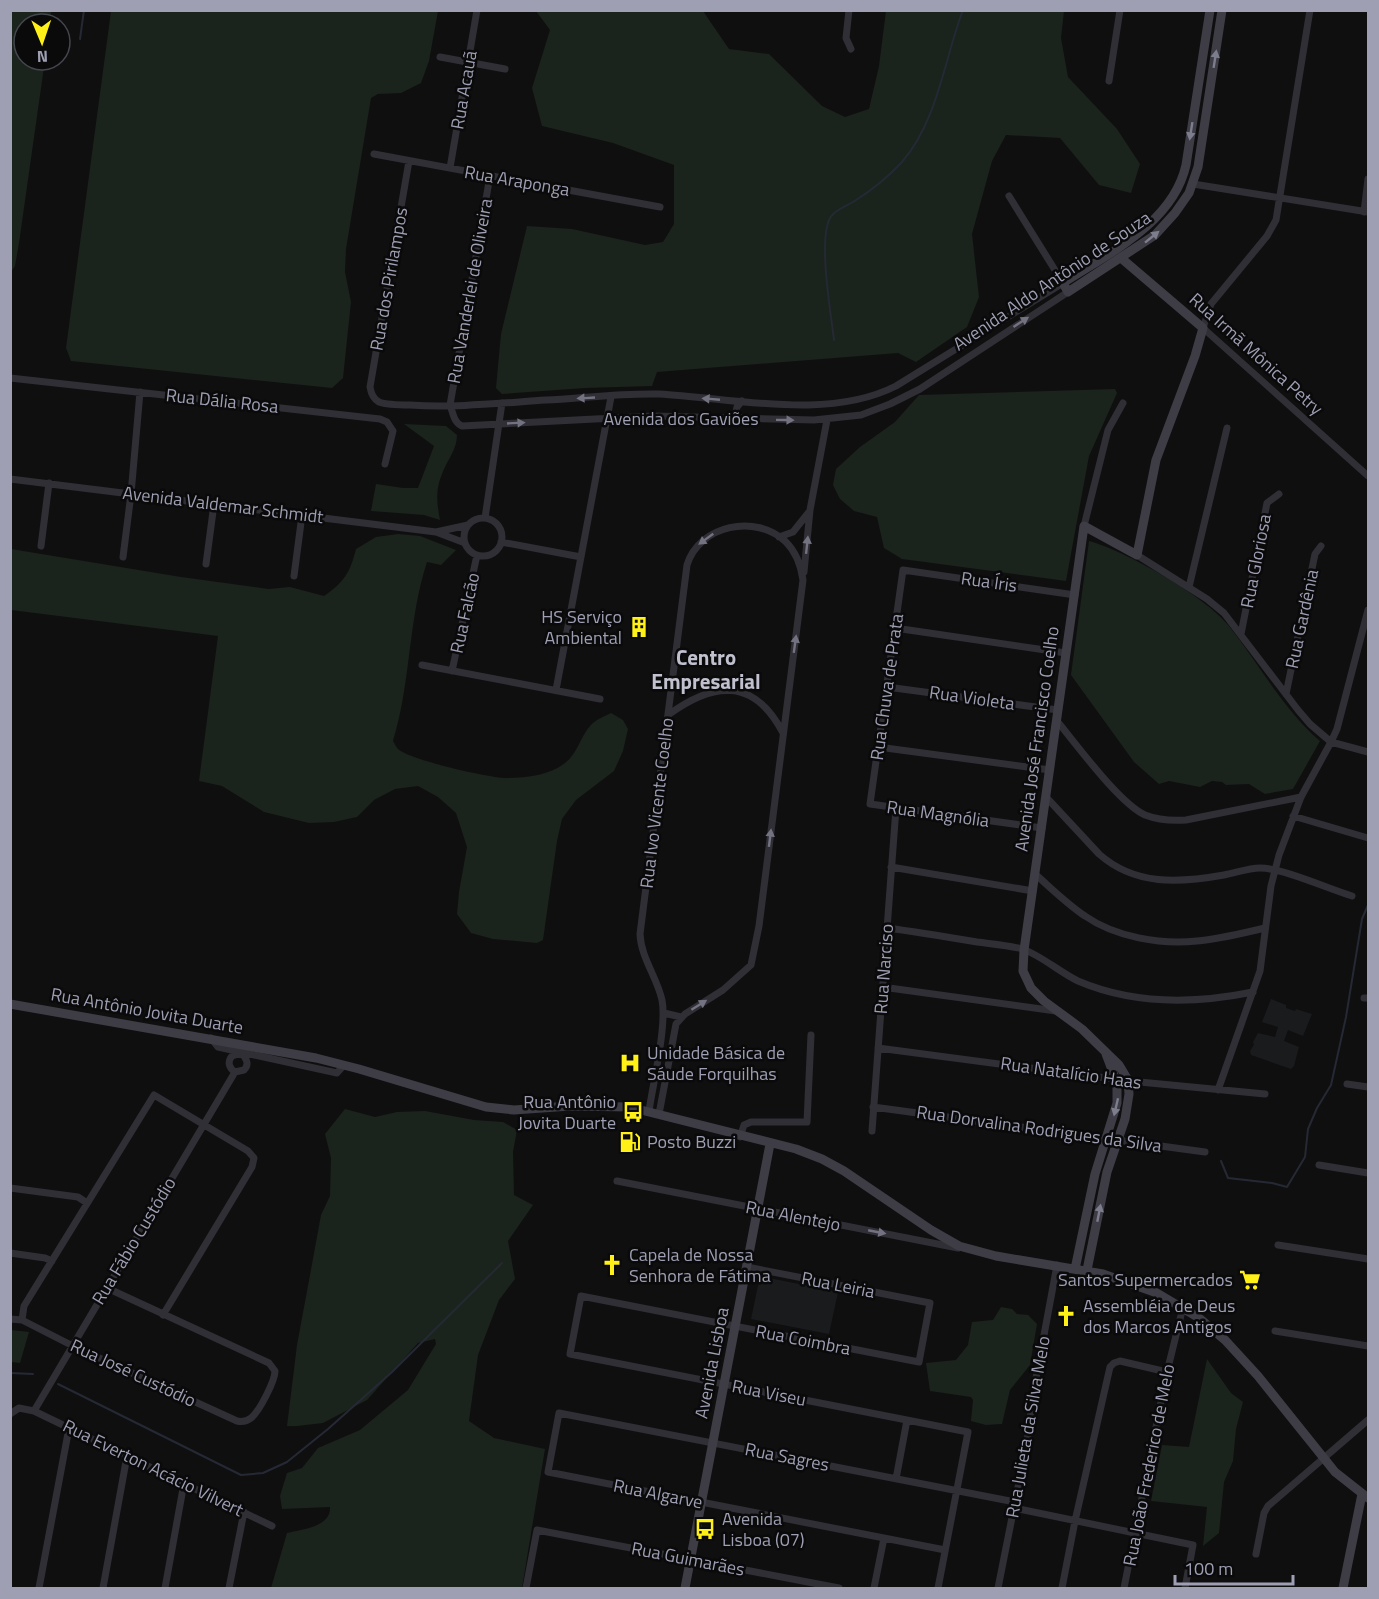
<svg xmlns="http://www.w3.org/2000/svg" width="1379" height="1599" font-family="'Titillium Web',sans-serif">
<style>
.built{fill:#1a1b1d}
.green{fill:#1b231d}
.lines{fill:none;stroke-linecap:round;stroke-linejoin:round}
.stream{stroke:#252934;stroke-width:2}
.street{stroke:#302f35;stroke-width:7}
.secondary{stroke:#3e3d46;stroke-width:9}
.oneway{fill:#7c7d8d}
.oneway2{fill:#727281}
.labels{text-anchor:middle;stroke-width:5;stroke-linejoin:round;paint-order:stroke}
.street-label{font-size:18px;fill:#9e9fb3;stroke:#0a0a0b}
.poi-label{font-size:18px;fill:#9e9fb3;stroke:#0a0a0b;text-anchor:start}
.quarter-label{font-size:21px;font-weight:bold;fill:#c0c0ce;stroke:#0a0a0b}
</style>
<rect width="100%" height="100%" fill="#0f0f10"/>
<path class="built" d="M1271,999L1286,1005V1008L1295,1011L1296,1009L1312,1014L1303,1036L1288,1030L1284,1041L1299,1047L1294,1066L1291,1069L1251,1055L1250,1051L1254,1045L1253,1042L1258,1033L1275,1037L1278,1027L1262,1022Z
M760,1276L838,1292L829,1334L751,1319Z"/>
<path class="green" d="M11,10L51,11L50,24H24V60H45L19,243L15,266L11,272Z
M111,11H438L429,61L421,83L401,93L378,94L371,98L346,249L345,272L351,302L343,378L332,388L71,361L66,348Z
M536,11H703L729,49L769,54L822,106L845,117L869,109L879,66L886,11H1064L1061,38L1068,77L1117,129L1140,164L1131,193L1099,185L1060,138L1006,135L992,161L972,234L979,297L967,327L916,362L898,353L657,372L652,386L585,388L502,394L496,388L501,334L527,226L572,229L645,245L663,242L674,224V165L613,143L542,126L532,88L550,30Z
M1115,389L1117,393L1089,456L1066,581L902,559L884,548L877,517L854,511L840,499L833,485L836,469L860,447L895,422L919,395Z
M404,424L446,426L457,435C457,450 447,460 442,474C435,490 437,504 440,520L424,515L371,511L376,484L403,488H418L434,446Z
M398,534L420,536L456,550L441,565L427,562C408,620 411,683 393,741C395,744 396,747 398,749C410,760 486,777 504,778C525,778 548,776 565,763C578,753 581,735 591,725C595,720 605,716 611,713L623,720L628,729L623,751L614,771L576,800L562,819L557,841L543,940L537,943L493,939L471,933L457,914L459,892L467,847L456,813L438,797L418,786L395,789L374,800L357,817L334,822L309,823L264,812L222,786L199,781L218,636L11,610V549L181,577L269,589L290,587L324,596C344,582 350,573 356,549L376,537Z
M1089,541C1126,551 1205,596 1229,626C1259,664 1283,709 1320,741L1293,789L1265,794L1249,784L1226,785L1222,782L1212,781L1200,787L1169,781L1159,784L1134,762L1071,675Z
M345,1109L375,1117L397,1112L425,1111L474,1120L503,1122L517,1130L513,1152L514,1195L533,1205L508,1241L515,1279L499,1300L478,1355L469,1421L494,1438L545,1449L522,1588H271L287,1533C303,1529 331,1527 330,1507L282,1509L280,1496L287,1473L302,1468L318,1448L360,1430L408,1390L436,1344L435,1339L418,1343L367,1400L323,1423L297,1426H287L297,1345L310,1275L321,1215L330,1196L331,1158L325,1134Z
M1001,1307L1012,1309L1017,1314L1028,1315L1037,1324L1030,1365L1010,1390L1002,1424L986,1425L971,1421L973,1400L971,1397L930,1391L926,1363L956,1360L968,1345L972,1322L993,1320Z
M11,1330L29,1332L20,1363L11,1362Z
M1207,1359L1231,1393L1243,1402L1236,1429L1233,1461L1224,1482L1219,1533L1203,1546L1207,1507L1151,1501L1162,1445L1189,1447Z"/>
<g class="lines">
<path class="stream" d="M80,39L84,10
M834,340C831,314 818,240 830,218C835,209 848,206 856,200C872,190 889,176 902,162C938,120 944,60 963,10
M1221,1161L1228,1178L1272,1183L1287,1187L1305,1157L1308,1129L1317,1108L1331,1085L1346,1017L1362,919L1368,905
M10,1373L33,1374
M58,1384L241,1475L263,1473L287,1462L328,1429L392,1372L502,1263"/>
<path class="street" d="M849,10L846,38L851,49
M1310,10L1276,220L1267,236L1211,304L1203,328L1368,476
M440,57L505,69
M1109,81L1120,10
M374,154L660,207
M409,161L370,387C371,393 373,399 379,402C387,405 401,405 410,405C455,408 501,403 546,400C583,398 622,393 659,394C734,398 827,421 896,386L1063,283L1009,196
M450,168L477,10
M490,176L450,405C453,413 454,423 462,426L653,416L814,420L861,415L890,404L920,389L1068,292
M1193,184L1368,212
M1364,212L1368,179
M10,378L380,419L387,422L393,431L385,464
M740,419L736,412L737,407L742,401
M10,479L436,532L465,543
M485,518L502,403
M464 537a19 19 0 1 1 38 0a19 19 0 1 1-38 0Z
M1084,526L1108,430L1123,403
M436,532L468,525
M779,537L793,532L809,512
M501,542L581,557
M41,546L49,483
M1137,555L1207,599L1224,613L1298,710L1310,724L1331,742L1301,797L1279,855L1271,886L1260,971L1218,1090
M123,557L131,494L140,392
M206,564L214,504
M804,572L810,510L827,420
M294,576L302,515
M1189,587L1227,428
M1368,610L1337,729L1331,742L1368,752
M895,628L1066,653
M1241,634L1267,503L1279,494
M422,665L600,699
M452,671L477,555
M887,687L1058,710
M556,690L611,397
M1286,694L1315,554L1321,546
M668,715C713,682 754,677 783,733
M1057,721C1077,745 1119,803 1145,815C1158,820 1172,821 1186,820L1301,797
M878,747L1050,770
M1046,797L1099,854C1135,886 1179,883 1224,875C1235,873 1249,868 1260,868C1282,868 1329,889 1352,896
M1293,816L1368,838
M1042,828L870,804L903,570L1075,595
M891,867L1033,891
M1035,874C1051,888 1067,904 1085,916C1115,937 1161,945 1197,941C1220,939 1243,933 1265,928
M887,928C917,932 947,937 977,942C992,944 1008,945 1022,949C1039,954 1061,973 1078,981C1134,1005 1194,1004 1253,992
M882,987L1056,1011
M1364,998H1368
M664,1013L681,1017
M211,1038L218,1047L337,1073L344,1065
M878,1048L1129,1081L1265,1094
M242,1053C246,1059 250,1064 244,1070L235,1072C229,1068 227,1062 232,1056Z
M1347,1084L1368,1087
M873,1107L1205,1152
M649,1111C653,1083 667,1026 662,1000C657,977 641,958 640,934L687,565C699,525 756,513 786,542C796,552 801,566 803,580L759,926L751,965L723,990L685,1014L676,1024L659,1114
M872,1131L896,808
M740,1137L744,1125L751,1122H807L811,1035
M1319,1165L1368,1173
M617,1181L958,1248
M10,1188L78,1197L87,1203
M1278,1245L1368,1259
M10,1253L45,1258L52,1261
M747,1267L930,1303L919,1362L581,1296L570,1354L968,1432L938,1588
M10,1319L22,1320L73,1346L237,1421C242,1422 246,1422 251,1418C259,1412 275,1381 275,1371L269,1363L107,1288
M22,1320L24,1306L154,1095L248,1151L254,1158L252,1167L163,1315
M1275,1331L1368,1346
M34,1411L235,1072
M10,1414L19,1408L34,1411L272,1526
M896,1479L907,1420
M1014,1508L1193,1545L1185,1588
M945,1550L548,1472L559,1413L1015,1502
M1256,1554L1264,1513L1268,1506L1368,1420
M39,1588L69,1428
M103,1588L127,1456
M165,1588L184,1483
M229,1588L244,1512
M526,1588L537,1530L839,1588
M874,1588L884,1538
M998,1588L1027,1442L1034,1389L1057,1265
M1062,1588L1075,1521L1110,1367L1114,1363L1120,1361L1167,1372
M1124,1588L1167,1372L1183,1307"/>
<path class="secondary" d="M1210,10L1186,165C1173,223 1109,253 1063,283L1068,292L1155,235L1175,213L1189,193L1198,167L1222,10
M10,1004L316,1058L359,1069L486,1107L514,1110L570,1106L629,1107L796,1149L822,1159L844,1171L931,1230L959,1246L996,1256L1103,1274L1157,1293L1199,1318L1225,1340L1258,1376L1335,1472L1368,1498
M1075,1269L1095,1174L1117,1103V1083L1106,1054
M1087,1270L1107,1172L1125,1119L1129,1094L1128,1080L1119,1065L1082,1029L1044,1001L1031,988L1023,971L1024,950L1084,526L1137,555L1156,460L1195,356L1203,328L1121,258
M685,1588L770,1144
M1343,1588L1362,1494"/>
</g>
<defs><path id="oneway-solid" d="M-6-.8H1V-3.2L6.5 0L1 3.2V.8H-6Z" transform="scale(1.5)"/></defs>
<g class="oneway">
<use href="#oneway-solid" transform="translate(1215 59) rotate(-81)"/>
<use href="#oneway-solid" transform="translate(1191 131) rotate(99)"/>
<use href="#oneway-solid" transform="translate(1152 237) rotate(-39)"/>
<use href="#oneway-solid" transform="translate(1116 1107) rotate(103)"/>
<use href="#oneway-solid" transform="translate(1099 1213) rotate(-79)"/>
</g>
<g class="oneway2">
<use href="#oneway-solid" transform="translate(1021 322) rotate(-33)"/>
<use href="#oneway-solid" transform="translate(586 398) rotate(177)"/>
<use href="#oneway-solid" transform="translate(711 399) rotate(-175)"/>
<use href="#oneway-solid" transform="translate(785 420) rotate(1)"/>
<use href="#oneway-solid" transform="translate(516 423) rotate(-3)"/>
<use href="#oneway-solid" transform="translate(706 539) rotate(144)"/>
<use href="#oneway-solid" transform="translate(807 545) rotate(-84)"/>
<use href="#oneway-solid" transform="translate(795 644) rotate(-82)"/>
<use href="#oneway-solid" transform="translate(770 838) rotate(-83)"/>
<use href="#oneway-solid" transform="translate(699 1005) rotate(-32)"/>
<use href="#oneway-solid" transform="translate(877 1232) rotate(11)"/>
</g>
<defs>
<symbol id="building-bare" viewBox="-9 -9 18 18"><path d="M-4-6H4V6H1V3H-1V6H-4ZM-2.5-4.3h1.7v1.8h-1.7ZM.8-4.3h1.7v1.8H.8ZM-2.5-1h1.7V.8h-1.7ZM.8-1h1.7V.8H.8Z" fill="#fff018" stroke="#0a0a0b" stroke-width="2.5" paint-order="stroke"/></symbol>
<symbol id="hospital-bare" viewBox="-9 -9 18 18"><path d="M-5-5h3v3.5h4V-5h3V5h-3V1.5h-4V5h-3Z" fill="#fff018" stroke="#0a0a0b" stroke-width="2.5" paint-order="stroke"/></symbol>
<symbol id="bus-bare" viewBox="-9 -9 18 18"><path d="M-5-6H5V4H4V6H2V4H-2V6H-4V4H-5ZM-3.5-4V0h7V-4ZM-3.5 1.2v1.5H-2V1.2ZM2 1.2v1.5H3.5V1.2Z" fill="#fff018" stroke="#0a0a0b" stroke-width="2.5" paint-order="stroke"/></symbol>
<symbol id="fuel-bare" viewBox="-9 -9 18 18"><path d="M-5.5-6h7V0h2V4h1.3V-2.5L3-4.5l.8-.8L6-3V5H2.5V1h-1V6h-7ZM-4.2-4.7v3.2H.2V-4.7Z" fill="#fff018" stroke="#0a0a0b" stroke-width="2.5" paint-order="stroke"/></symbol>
<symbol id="church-bare" viewBox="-9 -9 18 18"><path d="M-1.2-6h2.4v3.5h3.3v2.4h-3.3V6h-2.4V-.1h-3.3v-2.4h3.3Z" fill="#fff018" stroke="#0a0a0b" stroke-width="2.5" paint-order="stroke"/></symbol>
<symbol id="supermarket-bare" viewBox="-9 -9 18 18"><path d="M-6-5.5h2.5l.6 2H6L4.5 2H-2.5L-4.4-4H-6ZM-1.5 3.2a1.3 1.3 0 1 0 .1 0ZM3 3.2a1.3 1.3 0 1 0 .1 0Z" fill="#fff018" stroke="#0a0a0b" stroke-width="2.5" paint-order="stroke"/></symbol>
</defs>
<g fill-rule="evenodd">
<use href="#building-bare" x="624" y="612" width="30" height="30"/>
<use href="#hospital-bare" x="615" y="1048" width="30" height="30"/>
<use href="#bus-bare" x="618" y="1097" width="30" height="30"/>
<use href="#fuel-bare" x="615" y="1127" width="30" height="30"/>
<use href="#church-bare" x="597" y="1250" width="30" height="30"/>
<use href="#supermarket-bare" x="1235" y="1265" width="30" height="30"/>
<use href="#church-bare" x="1051" y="1301" width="30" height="30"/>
<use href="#bus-bare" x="690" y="1514" width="30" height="30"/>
</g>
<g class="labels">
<g class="street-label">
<text transform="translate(464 90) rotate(-80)" y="6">Rua Acauã</text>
<text transform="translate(517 181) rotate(10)" y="6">Rua Araponga</text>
<text transform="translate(389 279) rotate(-80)" y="6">Rua dos Pirilampos</text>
<text transform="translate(1052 281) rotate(-34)" y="6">Avenida Aldo Antônio de Souza</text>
<text transform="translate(470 291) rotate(-80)" y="6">Rua Vanderlei de Oliveira</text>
<text transform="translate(1256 354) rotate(42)" y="6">Rua Irmã Mônica Petry</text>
<text transform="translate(222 401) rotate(6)" y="6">Rua Dália Rosa</text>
<text x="681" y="425">Avenida dos Gaviões</text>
<text transform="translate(223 505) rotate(7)" y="6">Avenida Valdemar Schmidt</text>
<text transform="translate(1256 561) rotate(-79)" y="6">Rua Gloriosa</text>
<text transform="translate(989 582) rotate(8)" y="6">Rua Íris</text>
<text transform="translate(465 613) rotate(-78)" y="6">Rua Falcão</text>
<text transform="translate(1302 619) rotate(-78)" y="6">Rua Gardênia</text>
<text transform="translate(887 687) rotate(-82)" y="6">Rua Chuva de Prata</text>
<text transform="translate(972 698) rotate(8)" y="6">Rua Violeta</text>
<text transform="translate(1037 739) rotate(-82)" y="6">Avenida José Francisco Coelho</text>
<text transform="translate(657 803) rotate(-83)" y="6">Rua Ivo Vicente Coelho</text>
<text transform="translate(938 814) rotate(8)" y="6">Rua Magnólia</text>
<text transform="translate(884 969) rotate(-86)" y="6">Rua Narciso</text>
<text transform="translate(147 1011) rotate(10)" y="6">Rua Antônio Jovita Duarte</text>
<text transform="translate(1071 1073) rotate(8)" y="6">Rua Natalício Haas</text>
<text transform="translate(1039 1129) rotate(8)" y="6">Rua Dorvalina Rodrigues da Silva</text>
<text transform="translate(793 1216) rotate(11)" y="6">Rua Alentejo</text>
<text transform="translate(134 1241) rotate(-59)" y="6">Rua Fábio Custódio</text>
<text transform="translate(838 1285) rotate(11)" y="6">Rua Leiria</text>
<text transform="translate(803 1340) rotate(11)" y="6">Rua Coimbra</text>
<text transform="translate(712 1363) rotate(-79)" y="6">Avenida Lisboa</text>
<text transform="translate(133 1373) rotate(25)" y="6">Rua José Custódio</text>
<text transform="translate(769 1393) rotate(11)" y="6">Rua Viseu</text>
<text transform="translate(1028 1427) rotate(-80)" y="6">Rua Julieta da Silva Melo</text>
<text transform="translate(787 1457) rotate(11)" y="6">Rua Sagres</text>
<text transform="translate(1149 1465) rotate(-79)" y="6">Rua João Frederico de Melo</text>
<text transform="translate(153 1468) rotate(26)" y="6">Rua Everton Acácio Vilvert</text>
<text transform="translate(658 1494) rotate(11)" y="6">Rua Algarve</text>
<text transform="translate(688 1559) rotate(11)" y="6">Rua Guimarães</text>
</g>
<g class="poi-label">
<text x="622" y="623" text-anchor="end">HS Serviço<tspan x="622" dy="21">Ambiental</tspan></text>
<text x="647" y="1059">Unidade Básica de<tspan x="647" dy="21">Sáude Forquilhas</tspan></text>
<text x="616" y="1108" text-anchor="end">Rua Antônio<tspan x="616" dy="21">Jovita Duarte</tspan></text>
<text x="647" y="1148">Posto Buzzi</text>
<text x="629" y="1261">Capela de Nossa<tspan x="629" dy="21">Senhora de Fátima</tspan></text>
<text x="1233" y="1286" text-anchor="end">Santos Supermercados</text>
<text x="1083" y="1312">Assembléia de Deus<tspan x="1083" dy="21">dos Marcos Antigos</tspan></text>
<text x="722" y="1525">Avenida<tspan x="722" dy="21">Lisboa (07)</tspan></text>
</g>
<g class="quarter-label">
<text x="706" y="665">Centro<tspan x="706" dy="24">Empresarial</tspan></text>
</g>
</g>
<rect width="1379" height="1599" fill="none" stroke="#9e9fb3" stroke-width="24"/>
<g transform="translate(42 42) rotate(178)"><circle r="28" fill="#0a0a0b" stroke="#45464e" stroke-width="1.5"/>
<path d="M0-4.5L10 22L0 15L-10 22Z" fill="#fff018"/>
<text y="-9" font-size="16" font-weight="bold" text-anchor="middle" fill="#9e9fb3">N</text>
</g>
<path d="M1175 1575v9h118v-9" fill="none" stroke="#9e9fb3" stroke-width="3"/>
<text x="1184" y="1575" font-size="18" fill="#9e9fb3" stroke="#0a0a0b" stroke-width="4.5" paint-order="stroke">100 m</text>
</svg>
